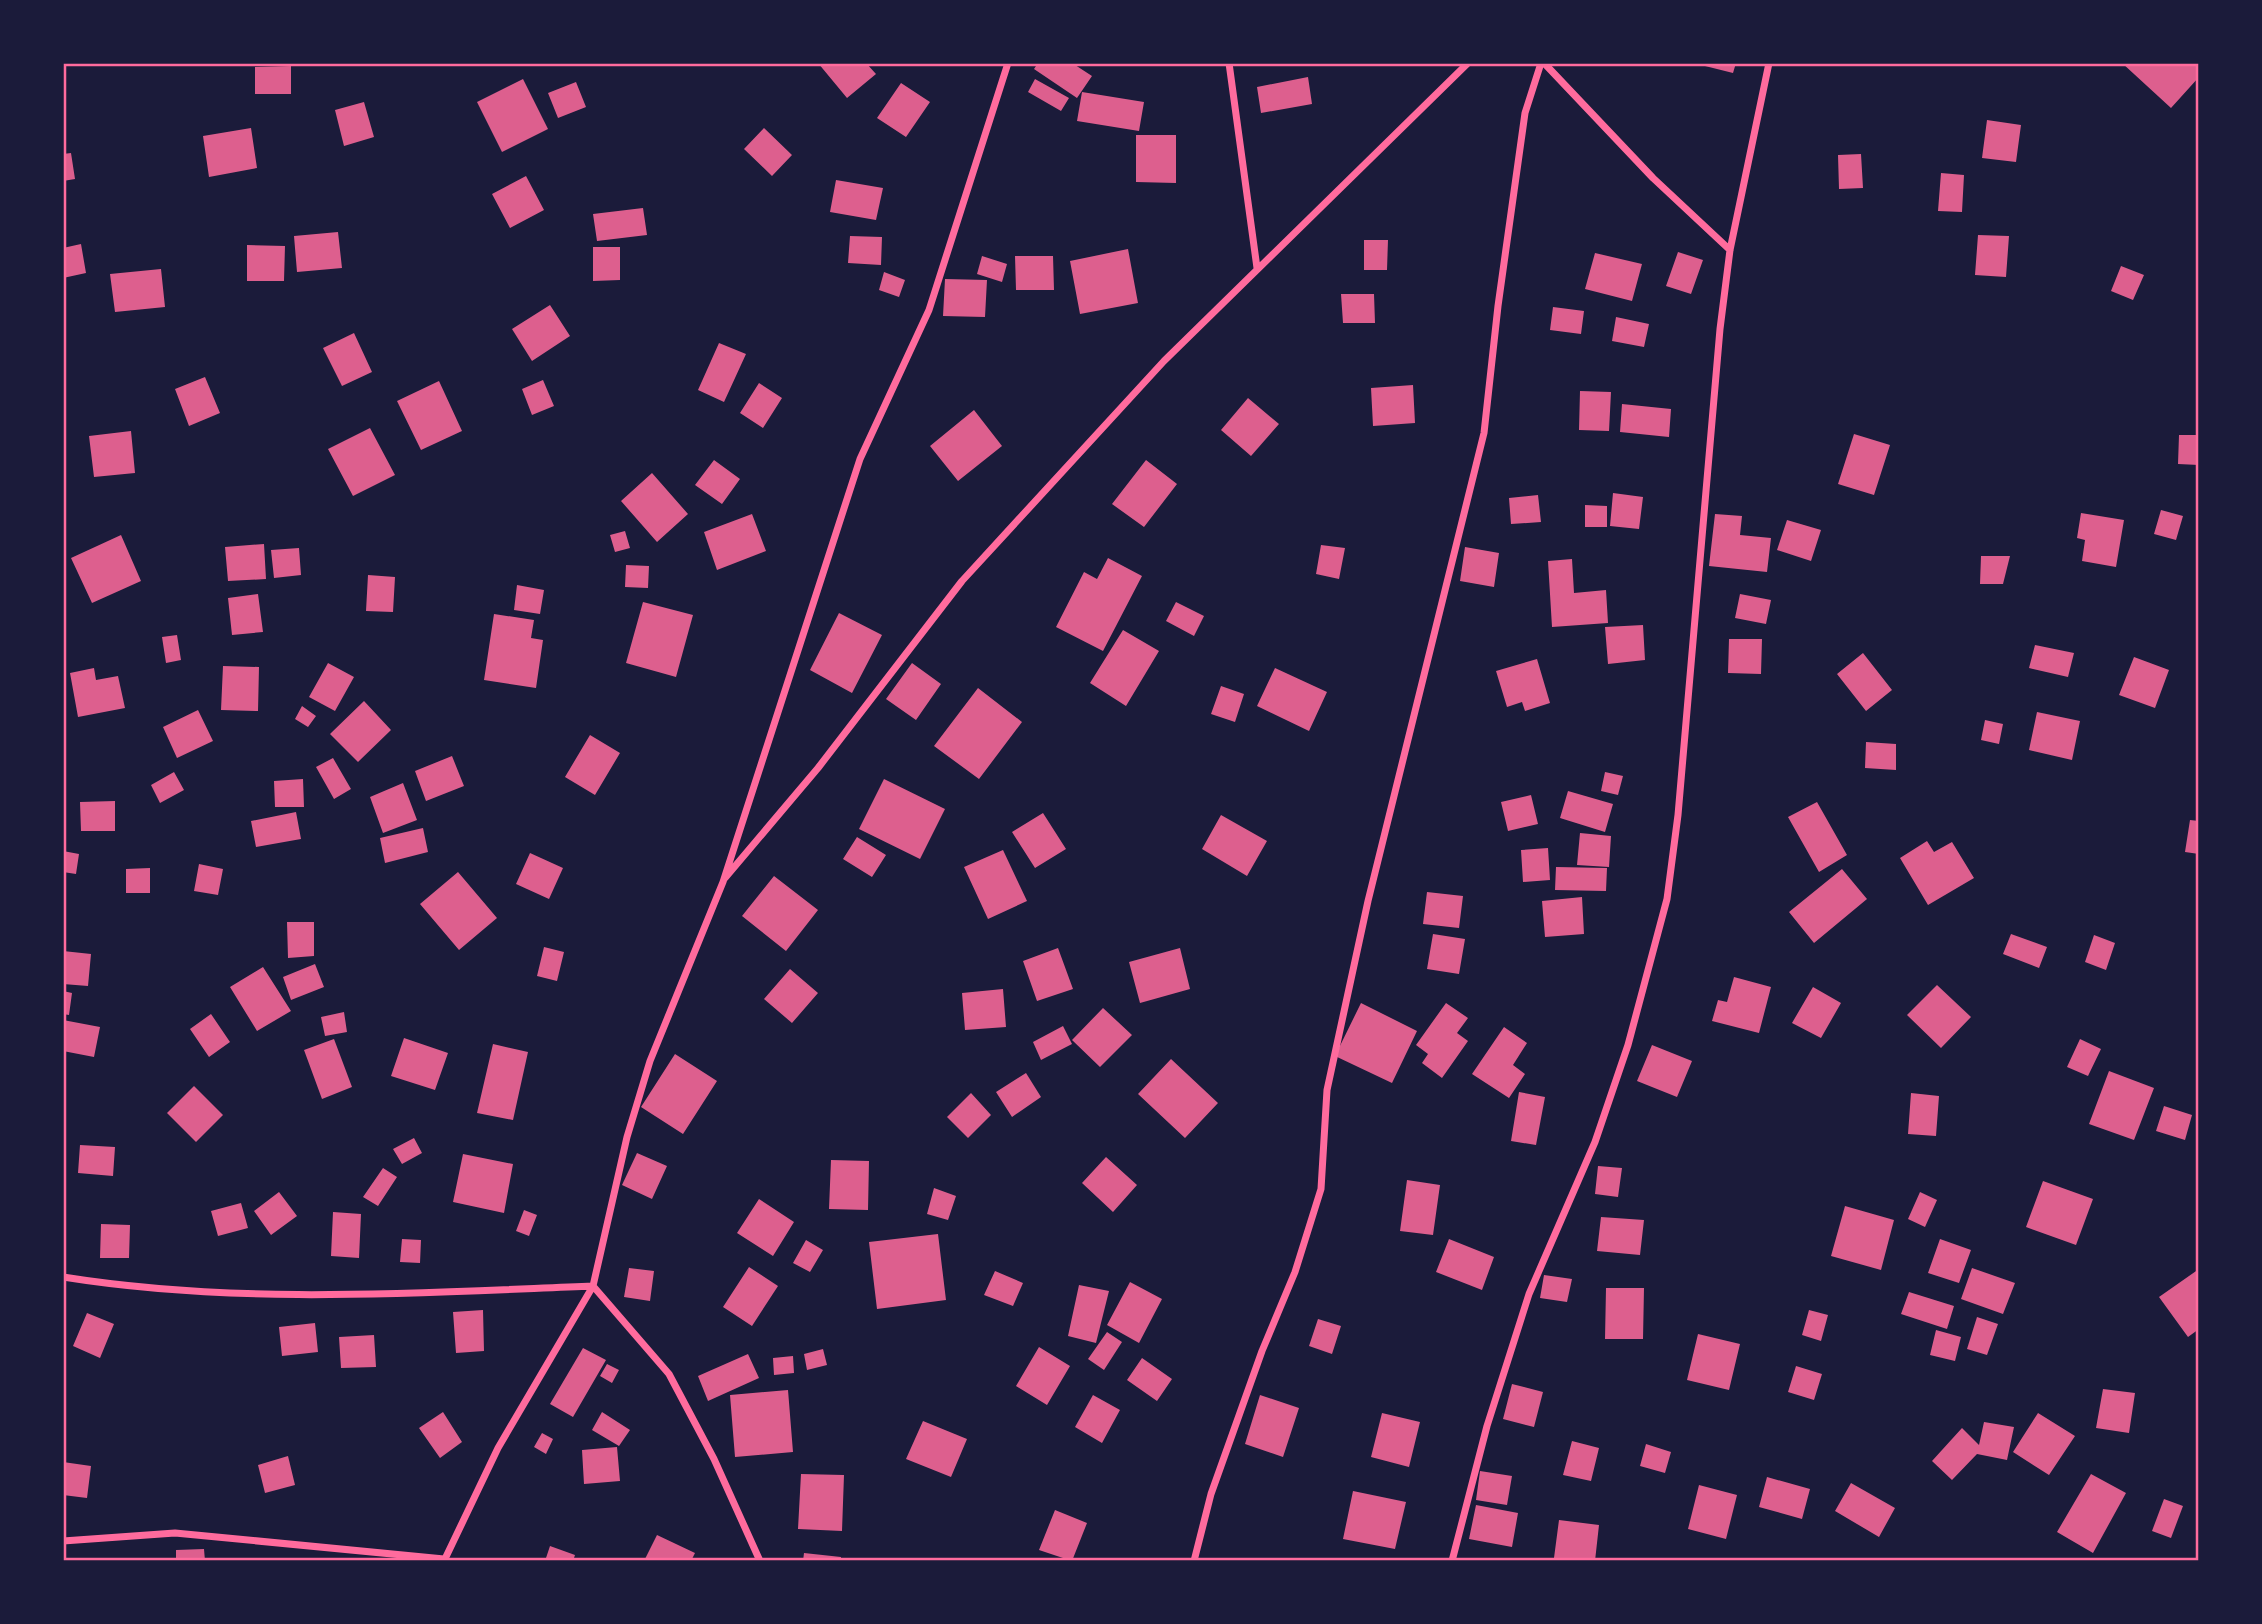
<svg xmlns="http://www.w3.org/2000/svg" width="2262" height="1624" font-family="'Golos Text',sans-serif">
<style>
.building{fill:#dd5f8e}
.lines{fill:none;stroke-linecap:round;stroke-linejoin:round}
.minor{stroke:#ff6b9d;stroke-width:7}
.neatline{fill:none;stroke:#ff6b9d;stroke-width:2.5}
</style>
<rect width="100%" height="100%" fill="#1b1b3a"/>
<path class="building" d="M818,63H866L876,74L847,98Z
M1038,63H1072L1092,76L1077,98L1034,69Z
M1705,63H1736L1733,73L1705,66Z
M2122,63H2199V77L2171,108Z
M291,66V94H255V67Z
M1308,77L1312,104L1261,113L1257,87Z
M523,79L548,129L502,152L477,102Z
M1035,79L1069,98L1061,111L1028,92Z
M576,82L586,107L558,118L548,93Z
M901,83L930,102L906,137L877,118Z
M1082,92L1144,102L1139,131L1077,121Z
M364,102L374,137L344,146L335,110Z
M1987,120L2021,125L2016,162L1982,158Z
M251,128L257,168L209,177L203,136Z
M764,128L792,155L772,176L744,149Z
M1136,135H1176V183L1136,182Z
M71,153L75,179L63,181V154Z
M1861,154L1863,188L1839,189L1838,155Z
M1941,173L1964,175L1962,212L1938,211Z
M526,176L544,210L510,228L492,194Z
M836,180L883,188L876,220L830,212Z
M643,208L647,235L597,241L593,214Z
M338,232L342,268L297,272L294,236Z
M1978,235L2009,236L2006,277L1975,275Z
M850,236L882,237L881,265L848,263Z
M1364,240H1388L1387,270H1364Z
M81,244L86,273L63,278V248Z
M247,245L285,246L284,281H247Z
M593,247H620V280L593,281Z
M1128,249L1138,303L1080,314L1070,261Z
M1678,252L1703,260L1691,294L1666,286Z
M1595,253L1642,264L1632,301L1585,289Z
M982,256L1007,264L1002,282L977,274Z
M1015,256H1053L1054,290H1016Z
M2121,266L2144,275L2133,300L2111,291Z
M161,269L165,307L115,312L110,274Z
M884,272L905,280L899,297L879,290Z
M945,279L987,280L985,317L943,316Z
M1341,294H1374L1375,323H1343Z
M550,305L570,336L532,361L512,329Z
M1553,307L1584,311L1581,334L1550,330Z
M1616,317L1649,324L1644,347L1612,341Z
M354,333L372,372L342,386L323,348Z
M719,343L746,354L724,402L698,390Z
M205,377L220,413L189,426L175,389Z
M543,380L554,406L532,415L522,389Z
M439,381L462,431L421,450L397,401Z
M759,383L782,398L763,428L740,413Z
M1413,385L1415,423L1373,426L1371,388Z
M1580,391L1611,392L1609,431L1579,430Z
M1248,398L1279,424L1251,456L1221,430Z
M1622,404L1671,409L1669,437L1620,432Z
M974,410L1002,446L958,481L930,446Z
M370,428L395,475L353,496L328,449Z
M131,431L135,473L94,477L89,436Z
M1854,434L1890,445L1874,495L1838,484Z
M2179,435H2199V465L2178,464Z
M714,460L740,479L722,504L695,485Z
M1146,460L1177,484L1144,527L1112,504Z
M652,473L688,514L657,542L621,501Z
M1613,493L1643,497L1639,529L1610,526Z
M1538,495L1541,522L1511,524L1509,498Z
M1585,505L1607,506V527H1585Z
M2161,510L2183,516L2176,540L2154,534Z
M2081,513L2124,520L2116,567L2082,561L2085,540L2077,538Z
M752,514L766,551L717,570L704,532Z
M1715,514L1742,516L1740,535L1771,538L1767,572L1709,566Z
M1787,520L1821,530L1811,561L1777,550Z
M625,531L630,548L615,552L610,535Z
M121,535L141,581L92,603L71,558Z
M264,544L266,579L228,581L225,547Z
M1321,545L1345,548L1339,579L1316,574Z
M1465,547L1499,553L1494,587L1460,581Z
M299,548L301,575L274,578L271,550Z
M1981,556H2010L2003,584H1980Z
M1108,558L1142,576L1103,651L1056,627L1084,572L1097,579Z
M1572,559L1574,593L1606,590L1608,623L1552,627L1548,561Z
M626,565L649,566L648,588L625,587Z
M368,575L395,577L393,612L366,611Z
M517,585L544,590L540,614L514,610Z
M258,594L263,632L232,635L228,598Z
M1740,594L1771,600L1766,624L1735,618Z
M643,602L693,615L676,677L626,663Z
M1176,602L1204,616L1194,636L1166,621Z
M839,613L882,635L852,693L810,670Z
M494,614L534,620L531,638L543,640L536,688L484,680Z
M1643,625L1645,660L1608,664L1605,627Z
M1123,630L1159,651L1126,706L1090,683Z
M177,635L181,660L166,663L162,637Z
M1729,639H1762L1761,674L1728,673Z
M2035,645L2074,653L2068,677L2029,668Z
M1863,653L1892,690L1866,711L1837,674Z
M2134,657L2169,670L2155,708L2119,695Z
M1537,659L1550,703L1525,711L1522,702L1507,707L1496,671Z
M328,663L354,677L335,711L309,697Z
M912,663L941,684L916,720L886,699Z
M223,666L259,667L258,711L221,710Z
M94,668L96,680L118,676L125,708L78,717L70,673Z
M1275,668L1327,692L1309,731L1257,706Z
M1221,686L1244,694L1235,722L1211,714Z
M978,688L1022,722L979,779L934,746Z
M364,701L391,730L358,762L330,734Z
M302,706L316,716L308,727L295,719Z
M198,710L213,741L177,758L163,727Z
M2037,712L2080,721L2072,760L2029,750Z
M1985,720L2003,724L1999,744L1981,740Z
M590,735L620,753L595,795L565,777Z
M1866,742L1896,744V770L1865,768Z
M452,756L464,786L426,801L415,771Z
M333,758L351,789L334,799L316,767Z
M174,772L184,790L160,803L151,785Z
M1605,772L1623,776L1618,795L1601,791Z
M303,779L304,807H275L274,781Z
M884,779L945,809L920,859L859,829Z
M403,783L417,820L383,833L370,797Z
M1568,791L1613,804L1605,832L1560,818Z
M1531,795L1538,824L1508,831L1501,802Z
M115,801V831H81L80,802Z
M1817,802L1847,855L1819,872L1788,817Z
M296,812L301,839L256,847L251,821Z
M1043,813L1066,849L1035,868L1012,832Z
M1221,815L1267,841L1247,876L1202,849Z
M2190,820L2199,821V854L2185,852Z
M423,828L428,852L385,863L380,838Z
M1580,833L1611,836L1609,867L1577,865Z
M857,837L886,855L872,877L843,859Z
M1927,841L1934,852L1952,842L1974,878L1928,905L1900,858Z
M1548,848L1550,880L1523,882L1521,850Z
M1003,850L1027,901L988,919L964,867Z
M63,851L79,854L76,874L63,872Z
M530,853L563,868L549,899L516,884Z
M199,864L223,869L218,895L194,891Z
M1556,867L1607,868L1606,891L1555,890Z
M150,868V893H126V869Z
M1842,869L1867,899L1814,943L1789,912Z
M458,872L497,918L459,950L420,904Z
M774,876L818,910L786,951L742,916Z
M1427,892L1463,896L1459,928L1423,924Z
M1582,897L1584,934L1545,937L1542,901Z
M287,922H314V956L288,958Z
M1433,934L1465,939L1459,974L1427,969Z
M2011,934L2047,947L2039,968L2003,954Z
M2094,935L2115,943L2106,970L2085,962Z
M544,947L564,952L557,981L537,976Z
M1058,948L1073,989L1037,1001L1023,961Z
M1180,948L1190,989L1140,1003L1129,962Z
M63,951L91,954L88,986L63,984Z
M315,964L324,987L291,1000L283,977Z
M263,967L291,1011L257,1031L230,987Z
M790,969L818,993L792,1023L764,999Z
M1734,977L1771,987L1759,1033L1712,1021L1718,1000L1727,1002Z
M1937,985L1971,1017L1941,1048L1907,1015Z
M1813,987L1841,1003L1821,1038L1792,1023Z
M1003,989L1006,1027L965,1030L962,993Z
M63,991L72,993L69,1015L63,1014Z
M1361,1003L1417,1031L1392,1083L1335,1056Z
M1446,1003L1468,1018L1457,1033L1468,1041L1442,1078L1422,1063L1428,1054L1416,1045Z
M1103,1008L1132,1035L1100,1067L1072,1040Z
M344,1012L347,1032L325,1036L321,1017Z
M211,1014L230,1042L209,1057L190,1029Z
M63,1020L100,1027L94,1057L63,1051Z
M1063,1026L1072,1044L1041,1060L1033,1042Z
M1504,1027L1527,1043L1513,1065L1525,1074L1509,1098L1472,1074Z
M404,1038L448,1053L435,1090L391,1076Z
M334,1039L352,1087L322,1099L304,1050Z
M2080,1039L2101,1049L2088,1076L2067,1067Z
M493,1044L528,1052L513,1120L477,1113Z
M1652,1045L1692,1061L1677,1097L1637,1081Z
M675,1054L717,1081L683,1134L641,1107Z
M1171,1059L1218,1103L1185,1138L1138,1094Z
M2109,1071L2154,1088L2134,1140L2089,1124Z
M1026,1073L1041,1097L1012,1117L996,1092Z
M194,1086L223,1115L196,1142L167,1113Z
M1519,1092L1545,1097L1536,1145L1511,1141Z
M971,1093L991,1115L968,1138L947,1117Z
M1911,1093L1939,1096L1936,1136L1908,1134Z
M2164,1106L2192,1115L2185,1140L2156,1131Z
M414,1138L422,1153L402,1164L393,1149Z
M80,1145L115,1147L113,1176L78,1173Z
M637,1153L667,1166L652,1199L622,1185Z
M463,1154L513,1164L504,1213L453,1202Z
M1106,1157L1137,1185L1113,1212L1082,1183Z
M831,1160L869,1161L868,1210L829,1209Z
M1598,1166L1622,1168L1618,1197L1595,1194Z
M383,1168L397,1177L378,1206L363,1197Z
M1407,1180L1440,1185L1433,1235L1400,1231Z
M2043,1181L2093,1199L2076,1245L2026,1227Z
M934,1188L956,1196L948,1220L927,1214Z
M279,1192L297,1216L271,1235L254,1211Z
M1920,1192L1937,1200L1925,1227L1908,1219Z
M759,1199L794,1222L773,1256L737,1233Z
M241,1203L248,1228L218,1236L211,1211Z
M1845,1206L1894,1220L1881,1270L1831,1256Z
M524,1210L537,1215L529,1236L516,1231Z
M333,1212L361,1214L359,1258L331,1256Z
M1601,1217L1644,1220L1640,1255L1597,1251Z
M101,1224L130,1225L129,1258H100Z
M938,1234L946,1300L877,1309L869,1242Z
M402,1239L421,1240L420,1263L400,1262Z
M1449,1239L1494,1257L1482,1290L1436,1272Z
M1940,1239L1971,1250L1959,1283L1928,1273Z
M806,1240L823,1250L810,1272L793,1263Z
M749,1267L778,1286L752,1326L723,1307Z
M629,1268L654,1271L650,1301L624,1297Z
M1972,1268L2015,1283L2003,1314L1961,1299Z
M2199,1269V1329L2188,1337L2159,1297Z
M995,1271L1023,1283L1013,1306L984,1295Z
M1544,1275L1572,1279L1567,1302L1540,1298Z
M1130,1282L1162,1299L1139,1343L1107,1325Z
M1079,1285L1109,1291L1096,1343L1068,1336Z
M1606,1288H1644L1643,1339H1605Z
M1909,1292L1954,1306L1947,1329L1901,1314Z
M483,1310L484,1351L456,1353L453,1312Z
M1809,1310L1828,1315L1821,1341L1802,1335Z
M87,1313L114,1324L100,1358L73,1346Z
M1977,1317L1998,1324L1987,1355L1967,1349Z
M1318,1319L1341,1326L1332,1354L1309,1346Z
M315,1323L318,1352L282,1356L279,1327Z
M1936,1330L1961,1337L1955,1361L1930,1355Z
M1107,1332L1122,1342L1104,1370L1088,1359Z
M1698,1334L1740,1344L1729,1390L1687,1380Z
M374,1335L376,1367L341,1368L339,1337Z
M1039,1347L1070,1366L1047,1405L1016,1386Z
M583,1348L606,1360L573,1417L550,1404Z
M823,1349L827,1365L807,1370L804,1354Z
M748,1354L759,1378L708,1401L698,1376Z
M793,1356L794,1373L774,1375L773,1358Z
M1142,1358L1172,1379L1157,1401L1127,1380Z
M607,1364L619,1370L612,1383L600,1376Z
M1796,1366L1822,1374L1814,1400L1788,1392Z
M1512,1384L1543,1392L1534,1427L1503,1419Z
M2103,1389L2135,1393L2129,1433L2096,1428Z
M788,1390L793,1452L735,1457L730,1395Z
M1093,1395L1120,1410L1102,1443L1075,1427Z
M1260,1395L1299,1408L1283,1457L1245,1444Z
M443,1412L462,1442L440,1458L419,1428Z
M602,1412L630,1430L619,1446L592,1430Z
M1382,1413L1420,1422L1409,1467L1371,1457Z
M2038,1413L2075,1436L2049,1475L2013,1452Z
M923,1421L967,1439L951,1477L906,1459Z
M1984,1422L2014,1427L2007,1460L1977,1454L1952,1480L1932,1461L1962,1428L1979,1445Z
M542,1433L553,1439L546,1454L534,1447Z
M1572,1441L1599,1448L1591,1481L1563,1475Z
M1646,1444L1671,1452L1665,1473L1640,1466Z
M617,1447L620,1481L584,1484L582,1450Z
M288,1456L295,1485L265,1493L258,1465Z
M63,1462L91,1466L87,1498L63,1495Z
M1480,1471L1512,1476L1507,1505L1476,1500Z
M801,1474L844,1475L842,1531L798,1529Z
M2091,1474L2126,1493L2093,1553L2057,1532Z
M1767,1477L1810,1489L1802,1519L1759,1507Z
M1851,1483L1895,1508L1879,1537L1835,1511Z
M1699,1485L1737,1495L1726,1539L1688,1529Z
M1353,1491L1406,1502L1395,1549L1343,1539Z
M2164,1499L2183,1506L2171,1538L2152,1531Z
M1476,1505L1518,1513L1512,1547L1469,1539Z
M1055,1510L1087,1523L1072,1561L1039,1550Z
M1559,1520L1599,1525L1595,1561L1554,1558Z
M657,1535L695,1553L691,1561H644Z
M550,1546L575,1555L573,1561H545Z
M204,1549L205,1561H176V1550Z
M804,1553L841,1557V1561H803Z"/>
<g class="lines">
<path class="minor" d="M1229,63L1257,268
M1544,63L1653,178L1730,250
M725,878L818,768L962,581L1164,361L1468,63
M63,1277C239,1305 416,1293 593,1286L669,1374L714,1459L760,1561
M63,1541L175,1533L444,1559
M444,1561L498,1448L593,1286L627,1137L650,1061L723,882L860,459L929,310L1008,63
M1194,1561L1211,1494L1262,1351L1295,1272L1321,1189L1327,1090L1368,901L1484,433L1498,306L1525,113L1541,63
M1452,1561L1487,1426L1529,1294L1595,1142L1628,1045L1667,899L1678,815L1720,329L1730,250L1769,63"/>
</g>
<rect width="2262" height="1624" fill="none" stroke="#1b1b3a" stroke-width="130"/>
<rect x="65" y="65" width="2132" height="1494" class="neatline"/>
</svg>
